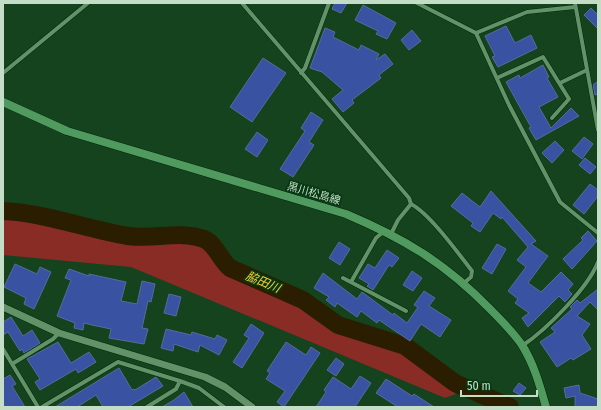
<svg xmlns="http://www.w3.org/2000/svg" width="601" height="410" font-family="'Fira Sans Condensed','Noto Sans JP',sans-serif">
<style>
.green{fill:#892c26}
.lines{fill:none;stroke-linecap:round;stroke-linejoin:round}
.river{stroke:#2b1e00;stroke-width:18}
.building{fill:#3952a1;stroke:#586b9d}
.minor-casing{stroke:#03280b;stroke-width:5}
.tertiary-casing{stroke:#03280b;stroke-width:8}
.secondary-casing{stroke:#03280b;stroke-width:9}
.minor{stroke:#629268;stroke-width:4}
.tertiary{stroke:#629268;stroke-width:7}
.secondary{stroke:#519a5f;stroke-width:8}
.labels{text-anchor:middle;stroke-width:3.5;stroke-linejoin:round;paint-order:stroke}
.street-label{font-size:11px;fill:#c4ddc6;stroke:#063913}
.water-label{font-size:12px;font-style:italic;fill:#fcc837;stroke:#063913}
</style>
<rect width="100%" height="100%" fill="#14431e"/>
<path class="green" d="M3,215L23,216L130,239L201,240L225,269L403,349L456,394L445,398L131,267L3,255Z"/>
<g class="lines">
<path class="river" d="M3,211C46,213 86,229 128,236C153,240 180,230 204,239C215,243 221,261 230,268L303,300L338,325L405,346L455,383L510,407"/>
</g>
<path class="building" d="M335,3H347L341,13L332,9Z
M363,5L396,23L387,39L376,34L378,31L355,20Z
M591,8L598,15V29L584,15Z
M506,26L515,43L531,35L537,48L498,67L492,57L495,56L485,36Z
M325,28L335,32L333,37L359,50L361,45L379,54L376,60L385,54L393,64L379,75L381,78L352,100L354,103L343,112L332,99L343,90L322,72L310,68Z
M412,30L421,41L409,50L401,40Z
M263,58L286,73L252,122L230,107Z
M543,65L549,77L547,78L558,97L539,107L551,128L571,108L579,116L536,140L529,128L531,127L506,82L519,75L520,78Z
M598,81V94L595,95L593,85Z
M311,112L323,120L309,142L314,145L293,177L280,169L305,131L301,128Z
M257,132L268,140L257,157L245,149Z
M584,137L593,144L582,159L572,151Z
M555,141L564,150L552,163L542,153Z
M585,158L596,167L590,174L579,165Z
M590,184L598,190V196L584,214L573,205Z
M491,191L536,241L531,244L548,256L528,283L541,292L561,272L573,284L568,290L572,294L565,302L559,296L528,327L522,318L529,313L515,303L518,299L508,291L526,267L517,260L528,247L502,217L501,219L493,213L480,232L471,226L473,223L451,206L462,193L480,207Z
M588,231L597,241L572,269L563,259L583,240L581,238Z
M339,242L350,249L340,265L329,258Z
M497,244L506,249L492,274L482,268Z
M387,250L399,258L392,267L389,265L373,290L367,286L369,284L359,278L368,264L375,268Z
M15,264L37,274L40,267L51,272L34,309L24,304L26,298L4,287Z
M69,269L89,276V274L126,282L121,301L137,304L142,281L155,284L151,302L148,301L142,328L148,329L144,344L109,338L111,329L92,325L84,323L83,330L74,328L75,323L57,316L71,280L65,278Z
M412,271L422,278L413,291L403,285Z
M323,273L357,299L362,292L393,315L394,313L407,323L418,307L414,305L424,291L435,298L429,306L451,320L440,337L421,324L410,341L379,320L377,323L361,311L357,317L337,303L335,307L326,300L329,297L314,288Z
M598,289V310L590,302L577,316L590,324L582,335L591,349L573,360L571,358L557,367L540,342L555,332L551,328L572,309L570,307L577,300L580,303Z
M169,294L181,297L176,316L164,313Z
M11,317L23,336L32,330L40,343L24,353L22,349L20,351L8,332L3,335V322Z
M251,324L264,333L242,368L233,362L249,338L244,335Z
M166,329L191,335L192,332L215,339L217,335L227,340L219,355L200,345L198,352L174,344L173,351L161,348Z
M58,342L71,363L89,352L96,362L78,373L76,369L40,390L35,382L40,379L27,359Z
M286,342L306,355L311,347L320,353L284,407L277,402L285,391L266,379L270,373L267,371Z
M336,358L344,364L336,376L327,370Z
M119,368L132,390L134,389L135,390L156,377L163,386L128,407H103L96,395L77,407H55Z
M10,375L16,384L12,386L25,407H3V379Z
M360,376L371,383L355,407H316L326,392L324,390L333,377L351,389Z
M386,379L412,396L414,394L434,407H398L376,393Z
M519,383L526,388L520,395L513,391Z
M579,385L580,393L598,399V407H575V396L566,398L564,388Z
M184,392L193,407H162L174,400Z"/>
<g class="lines">
<defs>
<path id="minor" d="M242,3L409,198L411,204C430,214 458,253 472,271L471,277L464,283
M417,3L476,33L509,105L560,202L598,233
M575,3L598,130
M476,33L527,12L575,7
M3,73L88,3
M301,73L305,68L329,3
M497,78L543,57L569,99L552,118
M560,83L587,70
M391,234L398,220L411,204
M343,278L406,311
M351,282L376,238L384,231
M522,346C546,330 588,288 598,262
M3,349L38,407
M12,364L53,339L59,333
M42,407L118,362L180,381
M147,407L176,389L180,381L199,388L224,407"/>
<path id="tertiary" d="M3,307L59,333L205,377L225,387L252,407"/>
<path id="secondary" d="M3,102L67,131L346,214C405,239 445,263 490,309C501,320 513,332 522,345C534,364 540,386 546,407"/>
</defs>
<use href="#minor" class="minor-casing"/>
<use href="#tertiary" class="tertiary-casing"/>
<use href="#secondary" class="secondary-casing"/>
<use href="#minor" class="minor"/>
<use href="#tertiary" class="tertiary"/>
<use href="#secondary" class="secondary"/>
</g>
<g class="labels">
<g class="street-label">
<text transform="translate(314 193) rotate(16)" y="4">黒川松島線</text>
</g>
<g class="water-label">
<text transform="translate(263 282) rotate(23)" y="4">脇田川</text>
</g>
</g>
<rect width="601" height="410" fill="none" stroke="#c4ddc6" stroke-width="8"/>
<path d="M461 390v6h76v-6" fill="none" stroke="#c4ddc6" stroke-width="2"/>
<text x="467" y="390" font-size="12" fill="#c4ddc6" stroke="#063913" stroke-width="3" paint-order="stroke">50 m</text>
</svg>
